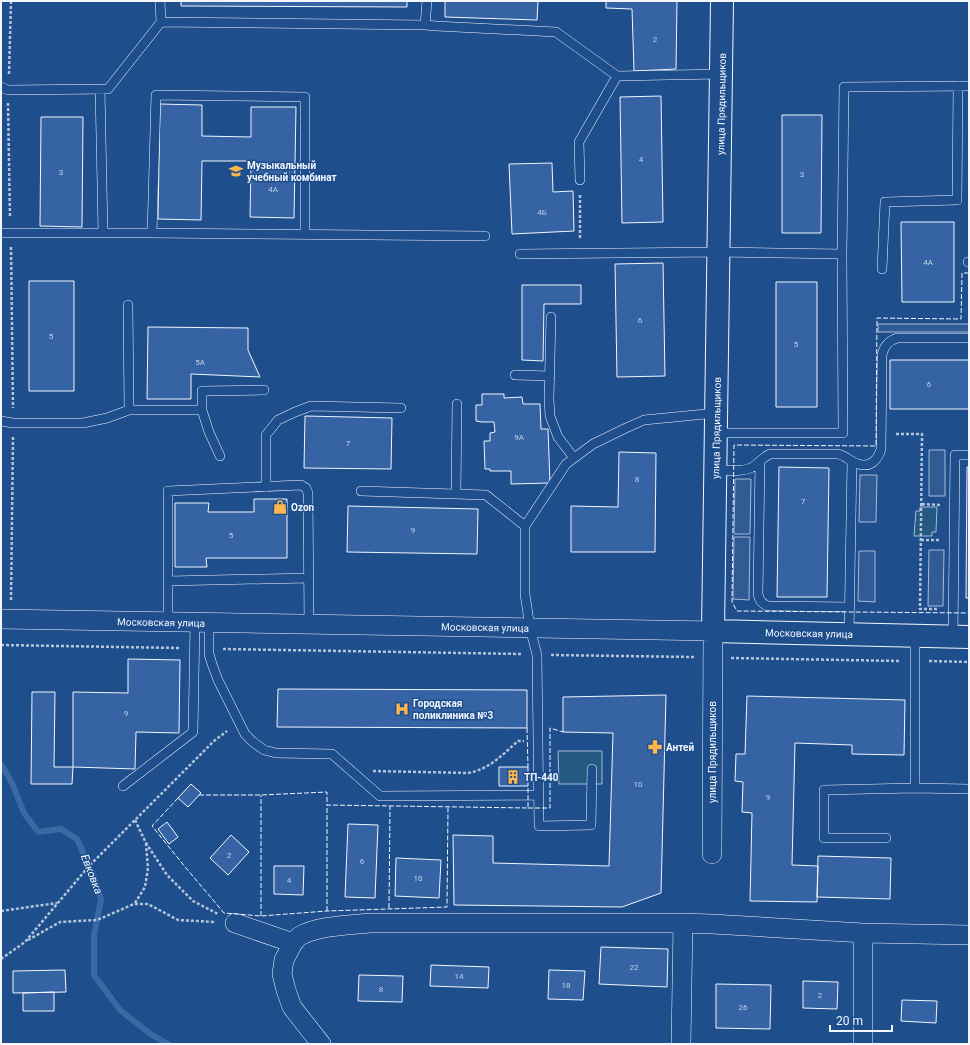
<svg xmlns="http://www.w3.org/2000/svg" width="970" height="1045" font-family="Roboto,sans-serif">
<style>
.green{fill:#245a82;stroke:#a8bbd7}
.parking{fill:#305b95;stroke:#a8bbd7}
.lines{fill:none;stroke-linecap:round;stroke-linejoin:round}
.stream{stroke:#3b69a3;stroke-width:6}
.building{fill:#3563a3;stroke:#f2f6ff}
.service-casing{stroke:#f2f6ff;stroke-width:10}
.minor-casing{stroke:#f2f6ff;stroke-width:20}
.tertiary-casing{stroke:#f2f6ff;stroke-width:24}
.path{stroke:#b3c4dc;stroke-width:2.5;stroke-dasharray:3 2;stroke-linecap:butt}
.service{stroke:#1f4e8c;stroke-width:9}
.minor{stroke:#1f4e8c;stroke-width:19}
.tertiary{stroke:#1f4e8c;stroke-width:22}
.fence{stroke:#f2f6ff;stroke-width:1;stroke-dasharray:5 2;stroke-linecap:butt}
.labels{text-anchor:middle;stroke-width:3;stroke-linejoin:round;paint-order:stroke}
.number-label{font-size:8px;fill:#c3d1e8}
.street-label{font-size:10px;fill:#f2f6ff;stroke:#1f4e8c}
.poi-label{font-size:10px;font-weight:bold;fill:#f2f6ff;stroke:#1f4e8c;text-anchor:start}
.water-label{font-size:11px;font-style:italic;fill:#f2f6ff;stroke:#1f4e8c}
</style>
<rect width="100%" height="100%" fill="#1f4e8c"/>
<path class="green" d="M920,507H937L936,532H932V536H914L916,511H920Z
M558,751H602V784H559Z"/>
<path class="parking" d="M878,324H969V332H878Z
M929,450H945V496H929Z
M860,475H877L876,522H859Z
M735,479H751L750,534H734Z
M734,537H750L749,600L733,599Z
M929,550H944L943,606H928Z
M859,551H875V602L858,601Z"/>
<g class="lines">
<path class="stream" d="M1,764L12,783L24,813L38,832L61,829L77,839L94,877L101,899L94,935V975L120,1010L149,1033L168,1044"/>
</g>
<path class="building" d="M181,1H407V7L181,6Z
M445,1H538L537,20L445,17Z
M606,1H677L676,69L634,71L632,9L606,8Z
M661,96L663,222L622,223L620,97Z
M160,104L202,105V136L251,137V107H296L294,218L250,217L251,161H202L201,220L158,219Z
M782,115H822L821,233H782Z
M41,117H83L82,227L40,226Z
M552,163L553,192L573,191L574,231L512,234L509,164Z
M901,222H954V302H902Z
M663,263L665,376L617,377L615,264Z
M29,281H74V391H29Z
M776,282H817V407H776Z
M522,285H581V304H544L543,361L522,360Z
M148,327L248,328V350L260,377L191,374V399H147Z
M890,360H969V409H890Z
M482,394H504V398L522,397L523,404H540L541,429H548L550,483L511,484V471H490V469H485L484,441H490V433L495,432L494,422H482L476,421V405H482Z
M305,416L392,418L391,469L304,468Z
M619,452L656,453L655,552H571V506L618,507Z
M779,467L829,468L827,597H777Z
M967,467H969V598H966Z
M254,499H287V558H206L207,567H175V503H209L208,512H254Z
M348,506L478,509L477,554L347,552Z
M128,659L180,660L179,733L136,732L135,769L73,767V692L128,693Z
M278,689L527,690V728L277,727Z
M32,692H55L54,767H73L72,784H31Z
M666,695L661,893L622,907L454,905L453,835L493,836V863L609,866L613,733L563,732V697Z
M747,696L905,700L904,755L852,754V745L795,743L792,865L818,866L817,902L750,901L752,813L742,812L743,782L735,781L736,754H745Z
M499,767H528V786H499Z
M191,784L201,793L188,807L178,798Z
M167,822L178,837L169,844L158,829Z
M348,824L378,825L375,898L345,897Z
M231,835L249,852L228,875L210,858Z
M818,856L891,858L890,899L817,897Z
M396,858L441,860L439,898L395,896Z
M274,866H304L303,895L274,894Z
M601,947L668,949L667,987L599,984Z
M431,965L489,967L488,988L430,986Z
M65,970L66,992L13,993V971Z
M549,970L585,971L583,1000L548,999Z
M359,975L403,976L402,1002L358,1001Z
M803,981L838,982L837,1009L803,1008Z
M716,984L771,985L770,1029L716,1028Z
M54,992V1011H23V993Z
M902,1000L937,1001L936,1023L901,1021Z"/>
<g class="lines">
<defs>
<path id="service" d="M160,1L161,22
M425,25L436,26L556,32L617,76L721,74
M1,87L8,90L108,89L161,22L425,25L427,1
M100,89L103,233
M580,180L579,142L617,76
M1,233H152L485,236
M152,233L156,95L305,97V235
M520,254L718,252L842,254
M968,262H969
M882,269L885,202L957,200L958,86
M551,317L549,399L550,416L558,437L574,458
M515,375L550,376
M129,410H202V391L264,390
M202,410L209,432L220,456
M1,421L13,423H83L107,418L129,410L128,305
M716,433H843L842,254L844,87L969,86
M760,461L758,594C759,600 762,604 768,606L850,607
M716,470C728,470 744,473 754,466C761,461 762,458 770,454H838C846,456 851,462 858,464C870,468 878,460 881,449L882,355C884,346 888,341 897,338H969
M266,487V435L278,420L295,412L311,406L401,408
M361,491L486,495L525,526
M456,494L457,404
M168,581L308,578
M168,622V491L301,485L306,488L308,493L309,625
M209,623V654L212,664L218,680L245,734L253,742L264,750L276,753L332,754L380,796L539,795
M849,634L852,461
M953,636L955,455H969
M592,769L591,825L539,826L537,655L530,628L525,594V526L566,464L593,444L626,428L644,420L716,413
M123,786L193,732L195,623
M915,788L969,789
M886,838H824V790L915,788V635"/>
<path id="minor" d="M1,619L713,631L712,854
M235,923L293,943C295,941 297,938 300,936C317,926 349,925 369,923H683L712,924L863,933L969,935
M293,943L284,960L282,974L286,990L292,1007L321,1044
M681,1044L683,923
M863,1044V933"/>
<path id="tertiary" d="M722,1L713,631L969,637"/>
</defs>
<use href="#service" class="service-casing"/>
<use href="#minor" class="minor-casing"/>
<use href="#tertiary" class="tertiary-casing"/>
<path class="path" d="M9,74L11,1
M8,103L10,218
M580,195V240
M11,247L13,408
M896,434H922L920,609H938
M922,504L940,505
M921,540H940V539
M11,600L13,437
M1,645L180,648
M223,649L522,654
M551,655L694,657
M731,658L900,661
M929,661L969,662
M373,771L468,773C490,769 502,755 518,741H524
M135,820L146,843L167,875L193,901L218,914
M135,903L145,887L148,868L146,844
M1,911L57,903
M28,940L60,922L97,920L134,904H148L178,920L216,922
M1,959L25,942L89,866L214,741L227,731"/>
<use href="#service" class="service"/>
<use href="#minor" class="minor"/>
<use href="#tertiary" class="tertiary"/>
<path class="fence" d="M969,273H962L961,319L877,318L876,446L734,445L732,602L737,611L969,613
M527,728L528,767
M199,795H261L327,792V805L528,808V786
M178,798L152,826L186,868L224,913L261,916L327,911L447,907L448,807
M528,808H550V728L563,732
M389,908L390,806
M327,911V805
M261,916V795"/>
</g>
<defs>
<symbol id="school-bare" viewBox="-9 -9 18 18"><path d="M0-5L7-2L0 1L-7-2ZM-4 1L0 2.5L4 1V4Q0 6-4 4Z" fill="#ffb74d" stroke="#1f4e8c" stroke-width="2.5" paint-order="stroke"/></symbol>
<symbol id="shop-bare" viewBox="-9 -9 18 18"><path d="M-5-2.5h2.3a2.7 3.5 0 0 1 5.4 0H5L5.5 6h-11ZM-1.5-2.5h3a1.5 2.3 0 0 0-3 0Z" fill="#ffb74d" stroke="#1f4e8c" stroke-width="2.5" paint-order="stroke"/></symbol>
<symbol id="hospital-bare" viewBox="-9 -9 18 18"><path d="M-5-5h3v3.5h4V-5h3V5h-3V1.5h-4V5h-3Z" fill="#ffb74d" stroke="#1f4e8c" stroke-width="2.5" paint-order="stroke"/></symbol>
<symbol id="pharmacy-bare" viewBox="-9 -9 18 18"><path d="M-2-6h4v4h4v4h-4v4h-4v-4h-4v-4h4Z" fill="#ffb74d" stroke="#1f4e8c" stroke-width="2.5" paint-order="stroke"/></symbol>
<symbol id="building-bare" viewBox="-9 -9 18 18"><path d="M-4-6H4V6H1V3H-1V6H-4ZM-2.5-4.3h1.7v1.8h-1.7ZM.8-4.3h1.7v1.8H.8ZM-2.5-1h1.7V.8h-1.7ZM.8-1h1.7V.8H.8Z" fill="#ffb74d" stroke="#1f4e8c" stroke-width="2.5" paint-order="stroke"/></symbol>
</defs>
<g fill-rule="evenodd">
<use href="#school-bare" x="226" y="161" width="20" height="20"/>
<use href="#shop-bare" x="270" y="497" width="20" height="20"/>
<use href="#hospital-bare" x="392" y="699" width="20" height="20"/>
<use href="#pharmacy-bare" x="645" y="737" width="20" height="20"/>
<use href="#building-bare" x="503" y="767" width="20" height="20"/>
</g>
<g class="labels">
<g class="number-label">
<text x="655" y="42">2</text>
<text x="641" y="162">4</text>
<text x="61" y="175">3</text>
<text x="802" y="177">3</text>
<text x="273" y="192">4А</text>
<text x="542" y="215">4Б</text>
<text x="928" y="265">4А</text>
<text x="640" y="323">6</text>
<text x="51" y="339">5</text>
<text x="796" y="347">5</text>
<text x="200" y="365">5А</text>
<text x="929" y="387">6</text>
<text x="519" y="440">9А</text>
<text x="348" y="446">7</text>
<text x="637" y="482">8</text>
<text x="803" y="504">7</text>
<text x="413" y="533">9</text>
<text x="231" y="538">5</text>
<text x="126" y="716">9</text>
<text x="638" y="787">10</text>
<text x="768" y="800">9</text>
<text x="229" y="858">2</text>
<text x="362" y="864">6</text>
<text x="418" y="881">10</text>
<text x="289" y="883">4</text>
<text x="634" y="970">22</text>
<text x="459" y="979">14</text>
<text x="566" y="988">18</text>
<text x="381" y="992">8</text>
<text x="820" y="998">2</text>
<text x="743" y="1010">26</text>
</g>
<g class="street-label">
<text transform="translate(721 104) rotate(-89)" y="4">улица Прядильщиков</text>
<text transform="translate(716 428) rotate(-89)" y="4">улица Прядильщиков</text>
<text transform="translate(161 622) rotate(1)" y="4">Московская улица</text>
<text transform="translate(485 627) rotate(1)" y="4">Московская улица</text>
<text transform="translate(809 633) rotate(1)" y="4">Московская улица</text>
<text transform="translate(712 752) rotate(-90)" y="4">улица Прядильщиков</text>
</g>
<g class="poi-label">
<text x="247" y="169">Музыкальный<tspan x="247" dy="12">учебный комбинат</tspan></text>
<text x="291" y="511">Ozon</text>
<text x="413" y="707">Городская<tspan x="413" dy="12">поликлиника №3</tspan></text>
<text x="666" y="751">Антей</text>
<text x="524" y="781">ТП-440</text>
</g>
<g class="water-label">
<text transform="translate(92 874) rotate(69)" y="4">Евковка</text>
</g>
</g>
<rect width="970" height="1045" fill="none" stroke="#f2f6ff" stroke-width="4"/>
<path d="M830 1025v6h62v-6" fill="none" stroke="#f2f6ff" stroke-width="2"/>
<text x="836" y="1025" font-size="12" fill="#f2f6ff" stroke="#1f4e8c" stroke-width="3" paint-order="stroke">20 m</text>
</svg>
